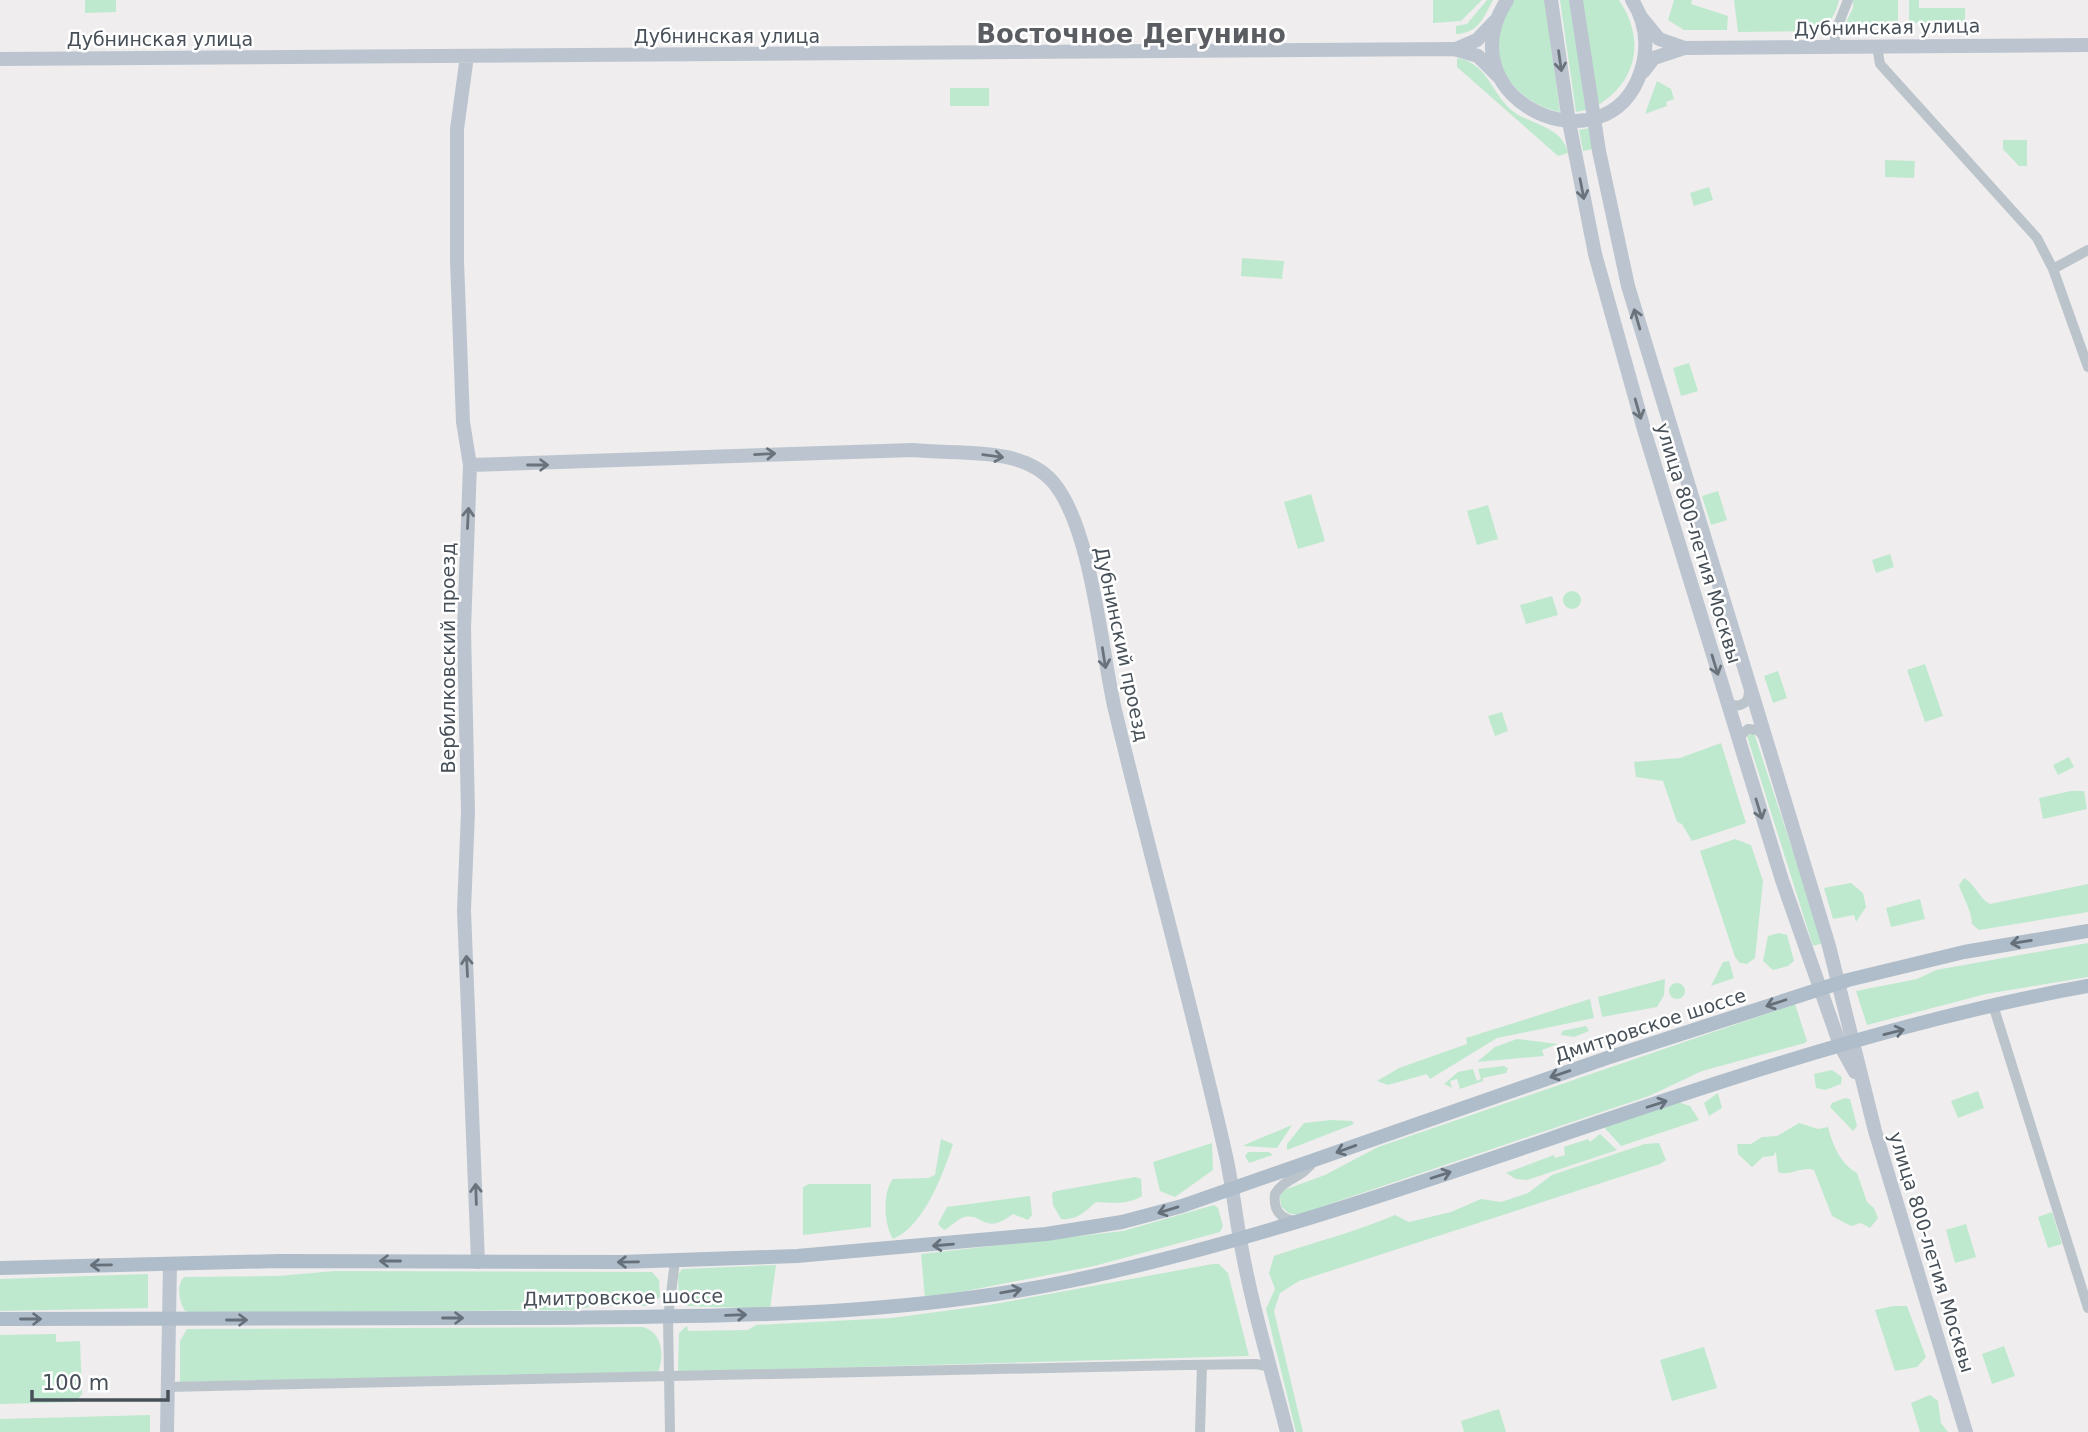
<svg xmlns="http://www.w3.org/2000/svg" width="2088" height="1432" font-family="'DejaVu Sans',sans-serif">
  <style>
    .green { fill: #bfe9cf }
    .lines { fill: none; stroke-linecap: round; stroke-linejoin: round }
    .street { stroke: #bcc4cb; stroke-width: 10 }
    .secondary { stroke: #bcc5cf; stroke-width: 14 }
    .primary { stroke: #afbcc9; stroke-width: 14 }
    .oneway { stroke: #6a737c }
    .oneway2 { stroke: #66707a }
    .labels { text-anchor: middle; stroke-width: 5; stroke-linejoin: round; paint-order: stroke }
    .street-label { font-size: 19px; fill: #475058; stroke: #fff }
    .district-label { font-size: 26px; font-weight: bold; fill: #5a5d61; stroke: #fff }
  </style>
  <rect width="100%" height="100%" fill="#efeded"/>
  <path class="green" d="M85 0H116V12L85 13Z
    M1433 0H1482L1461 21 1433 23Z
    M1487 0H1493C1483 18 1479 33 1456 34V26L1467 24Z
    M1514 0H1545L1560 112C1505 100 1480 48 1514 0Z
    M1560 0H1570L1586 110 1576 112Z
    M1581 0H1619C1645 38 1638 81 1598 105Z
    M1674 0H1692L1691 4 1728 16 1727 30H1684L1668 20Z
    M1734 0H1839C1836 13 1830 26 1817 31L1738 32Z
    M1853 0H1898V23L1845 24 1853 8Z
    M1909 0H1919V8H1965V22L1909 23Z
    M1457 58C1487 63 1490 90 1510 109 1528 125 1562 125 1568 153L1558 156 1457 67Z
    M1657 81 1671 89 1674 99 1666 102 1667 106 1645 114Z
    M950 88H989V106H950Z
    M1589 128 1594 149 1583 151 1579 130Z
    M2003 140H2027V166H2019L2003 149Z
    M1885 160 1915 161 1914 178 1885 177Z
    M1709 187 1713 200 1694 206 1690 193Z
    M1242 258 1284 261 1282 279 1241 276Z
    M1689 363 1698 391 1681 396 1673 368Z
    M1718 491 1727 520 1711 525 1702 496Z
    M1311 494 1325 541 1298 549 1284 502Z
    M1488 505 1498 539 1477 545 1467 511Z
    M1890 554 1894 567 1876 573 1872 560Z
    M1563 600a9 9 0 1 1 18 0a9 9 0 1 1-18 0Z
    M1552 596 1558 615 1526 624 1520 605Z
    M1925 664 1943 716 1925 722 1907 670Z
    M1778 671 1787 698 1773 703 1764 676Z
    M1502 712 1508 731 1495 736 1488 716Z
    M1754 733 1823 943 1813 946 1747 736Z
    M1721 743 1746 823 1692 841 1682 824 1677 822 1663 781 1636 777 1634 762 1680 758Z
    M2069 757 2074 767 2058 775 2053 765Z
    M2071 791H2084L2087 809 2043 819 2039 798Z
    M1735 839 1751 845 1763 881 1755 958 1747 964 1740 963 1735 957 1700 851Z
    M1964 878C1976 885 1978 897 1990 904L2088 884V912L1979 930 1972 924C1972 911 1963 898 1959 885Z
    M1851 883 1863 893 1866 907 1856 922 1854 915 1833 919 1824 888Z
    M1920 899 1925 919 1891 927 1886 908Z
    M1779 933 1787 935 1794 961 1788 966 1773 970 1763 961 1768 936Z
    M2088 943V977L1986 994 1867 1025 1856 991 1917 979 1936 970Z
    M1729 961 1734 978 1711 986 1723 962Z
    M1665 979 1664 995 1657 1007 1602 1017 1598 997Z
    M1669 991a8 8 0 1 1 16 0a8 8 0 1 1-16 0Z
    M1590 999 1594 1018 1497 1038 1430 1079 1427 1074 1388 1085 1377 1081 1399 1068 1467 1044 1466 1038Z
    M1795 1004 1807 1041 1805 1043 1702 1071 1649 1096 1297 1215 1288 1213 1281 1206 1280 1196 1284 1190 1325 1175 1378 1147Z
    M1586 1026 1589 1031 1574 1037 1561 1035 1562 1031Z
    M1517 1039 1558 1044 1542 1050 1544 1056 1477 1062 1495 1047Z
    M1504 1066 1508 1068 1506 1073 1483 1078V1081L1460 1089 1457 1079 1450 1081 1452 1088 1444 1084 1458 1072 1473 1069 1477 1081 1481 1079 1478 1069Z
    M1832 1070 1842 1077 1841 1084 1825 1090 1816 1088 1814 1074Z
    M1978 1091 1984 1108 1958 1118 1951 1101Z
    M1718 1093 1722 1108 1709 1116 1704 1103Z
    M1845 1098 1850 1099 1857 1126 1853 1131 1830 1107 1832 1103Z
    M1678 1102 1690 1106 1699 1120 1621 1146 1603 1126Z
    M1331 1120 1352 1121 1354 1124 1287 1150V1144L1304 1123Z
    M1799 1123 1818 1129 1828 1127C1833 1146 1840 1163 1857 1173L1867 1202 1874 1208 1878 1218 1870 1228 1861 1223 1851 1226 1832 1216 1814 1170C1801 1166 1790 1177 1778 1172L1776 1152 1773 1156 1763 1157 1752 1167 1738 1154 1737 1144H1751L1762 1137 1777 1136Z
    M1292 1125 1277 1148 1244 1146V1145Z
    M1600 1134 1617 1150 1527 1180 1516 1179 1506 1173 1554 1155 1555 1158 1565 1155 1564 1147 1588 1139 1590 1142Z
    M941 1139 953 1144C943 1174 924 1226 893 1239 884 1225 882 1192 893 1179L928 1178 935 1175Z
    M1212 1143 1213 1170 1175 1197 1160 1191 1153 1162Z
    M1659 1143 1666 1160 1660 1164 1299 1281 1280 1293 1274 1311 1303 1432H1296L1266 1309 1275 1289 1269 1273 1274 1256C1314 1242 1356 1232 1395 1215L1409 1222 1451 1212 1481 1199 1501 1202 1528 1193 1552 1175 1645 1144Z
    M1248 1152H1269L1273 1155 1249 1163 1245 1156Z
    M1136 1177 1141 1179 1142 1196C1127 1205 1113 1203 1096 1202 1086 1211 1076 1221 1061 1219L1053 1205 1052 1193 1056 1191Z
    M809 1184H871V1227L803 1235V1187Z
    M1030 1196 1032 1215 1028 1220 1013 1214C984 1236 984 1213 964 1217 957 1219 951 1227 944 1230L938 1224 947 1207Z
    M1214 1205 1218 1208 1223 1226 1220 1232 1094 1266 925 1299 921 1254 1123 1231Z
    M2052 1212 2062 1244 2048 1248 2038 1217Z
    M1966 1224 1976 1257 1955 1263 1946 1230Z
    M1213 1264H1219L1228 1273 1249 1356 678 1372 679 1333 687 1326 688 1331 748 1330 756 1325 892 1318 989 1305Z
    M776 1265 770 1309 687 1306 679 1298 678 1275 682 1269Z
    M335 1271 652 1272 659 1280 660 1297 650 1306H595L572 1310 192 1313 185 1311C179 1302 176 1285 184 1277L278 1276Z
    M148 1274V1308L0 1311V1279Z
    M1893 1306H1907L1926 1357 1917 1367 1895 1371 1875 1310Z
    M642 1327C662 1331 665 1355 658 1372L180 1382V1341L187 1329Z
    M56 1334V1342L80 1341 82 1394 76 1402 0 1404V1335Z
    M2004 1346 2015 1376 1992 1384 1982 1354Z
    M1704 1347 1717 1388 1672 1401 1660 1360Z
    M1930 1395 1938 1401 1941 1423 1948 1432H1920L1911 1403Z
    M1499 1409 1506 1432H1464L1461 1421Z
    M150 1415V1432H0V1419Z"/>
  <g class="lines">
    <path class="street" d="M1835 46V33L1848 0
      M1877 46 1880 64 2037 238 2053 269 2088 367
      M2053 269 2088 250
      M1726 700C1733 708 1742 707 1748 699L1749 691
      M1739 742 1742 734 1748 729 1758 730 1763 736
      M1993 1005 2088 1308
      M1296 1221C1280 1219 1273 1210 1275 1194 1284 1178 1304 1178 1314 1160
      M167 1387 1184 1365 1256 1364 1271 1367
      M670 1432 668 1318 675 1261
      M1200 1432 1202 1365"/>
    <path class="secondary" d="M1507 0C1442 102 1608 174 1641 71 1649 46 1646 22 1632 0
      M1551 0 1569 122 1595 254 1645 433 1782 880 1840 1045 1855 1072
      M1576 0 1599 151 1628 286 1829 946 1875 1131 1966 1432
      M1640 16 1659 39 1685 48 2088 45
      M1456 49 1477 40 1495 21
      M467 56 457 129V261L463 422 470 465 464 629 468 812 464 910 478 1262
      M0 59 1454 49 1478 56 1501 79
      M1643 72 1654 58 1684 48
      M470 465 913 450C957 455 1021 445 1053 482 1092 528 1101 650 1115 710 1151 859 1192 1006 1226 1156 1232 1183 1235 1211 1240 1239 1251 1304 1271 1368 1287 1432
      M167 1432 170 1264"/>
    <path class="primary" d="M0 1268 279 1261 621 1262 797 1256 1046 1234 1122 1222 1182 1206 1607 1058 1848 980 1964 952 2088 931
      M0 1319C182 1320 364 1319 547 1318 722 1316 897 1317 1070 1281 1416 1208 1739 1048 2088 986"/>
  </g>
  <defs><path id="oneway-shaft" d="M-6 0H5M1.5-3L5.5 0L1.5 3" fill="none" stroke-width="1.6" stroke-linecap="round" stroke-linejoin="round" transform="scale(1.75)"/></defs>
  <g class="oneway">
    <use href="#oneway-shaft" transform="translate(1560 61) rotate(82)"/>
    <use href="#oneway-shaft" transform="translate(1582 189) rotate(79)"/>
    <use href="#oneway-shaft" transform="translate(1637 319) rotate(-106)"/>
    <use href="#oneway-shaft" transform="translate(1638 409) rotate(74)"/>
    <use href="#oneway-shaft" transform="translate(765 454) rotate(-3)"/>
    <use href="#oneway-shaft" transform="translate(993 456) rotate(8)"/>
    <use href="#oneway-shaft" transform="translate(538 465)"/>
    <use href="#oneway-shaft" transform="translate(468 518) rotate(-87)"/>
    <use href="#oneway-shaft" transform="translate(1104 658) rotate(81)"/>
    <use href="#oneway-shaft" transform="translate(1715 665) rotate(73)"/>
    <use href="#oneway-shaft" transform="translate(1759 809) rotate(73)"/>
    <use href="#oneway-shaft" transform="translate(467 966) rotate(-93)"/>
    <use href="#oneway-shaft" transform="translate(476 1194) rotate(-92)"/>
  </g>
  <g class="oneway2">
    <use href="#oneway-shaft" transform="translate(2021 942) rotate(171)"/>
    <use href="#oneway-shaft" transform="translate(1776 1003) rotate(162)"/>
    <use href="#oneway-shaft" transform="translate(1894 1032) rotate(-14)"/>
    <use href="#oneway-shaft" transform="translate(1560 1074) rotate(161)"/>
    <use href="#oneway-shaft" transform="translate(1657 1104) rotate(-18)"/>
    <use href="#oneway-shaft" transform="translate(1346 1149) rotate(160)"/>
    <use href="#oneway-shaft" transform="translate(1441 1175) rotate(-18)"/>
    <use href="#oneway-shaft" transform="translate(1168 1210) rotate(163)"/>
    <use href="#oneway-shaft" transform="translate(943 1245) rotate(175)"/>
    <use href="#oneway-shaft" transform="translate(390 1261) rotate(-180)"/>
    <use href="#oneway-shaft" transform="translate(628 1262) rotate(179)"/>
    <use href="#oneway-shaft" transform="translate(101 1265) rotate(179)"/>
    <use href="#oneway-shaft" transform="translate(1011 1291) rotate(-10)"/>
    <use href="#oneway-shaft" transform="translate(736 1315) rotate(-2)"/>
    <use href="#oneway-shaft" transform="translate(453 1318)"/>
    <use href="#oneway-shaft" transform="translate(31 1319)"/>
    <use href="#oneway-shaft" transform="translate(237 1320)"/>
  </g>
  <g class="labels">
    <g class="street-label">
      <text transform="translate(1887 27) rotate(-1)" y="7">Дубнинская улица</text>
      <text x="727" y="43">Дубнинская улица</text>
      <text x="160" y="46">Дубнинская улица</text>
      <text transform="translate(1699 543) rotate(73)" y="7">улица 800-летия Москвы</text>
      <text transform="translate(1122 644) rotate(78)" y="7">Дубнинский проезд</text>
      <text transform="translate(448 658) rotate(-90)" y="7">Вербилковский проезд</text>
      <text transform="translate(1650 1025) rotate(-18)" y="7">Дмитровское шоссе</text>
      <text transform="translate(1932 1252) rotate(73)" y="7">улица 800-летия Москвы</text>
      <text transform="translate(623 1297) rotate(-1)" y="7">Дмитровское шоссе</text>
    </g>
    <g class="district-label">
      <text x="1131" y="43">Восточное Дегунино</text>
    </g>
  </g>
  <path d="M32 1390v10h136v-10" fill="none" stroke="#475058" stroke-width="3.5"/>
  <text x="42" y="1390" font-size="21" fill="#475058" stroke="#ffffff" stroke-width="5" paint-order="stroke">100 m</text>
</svg>
